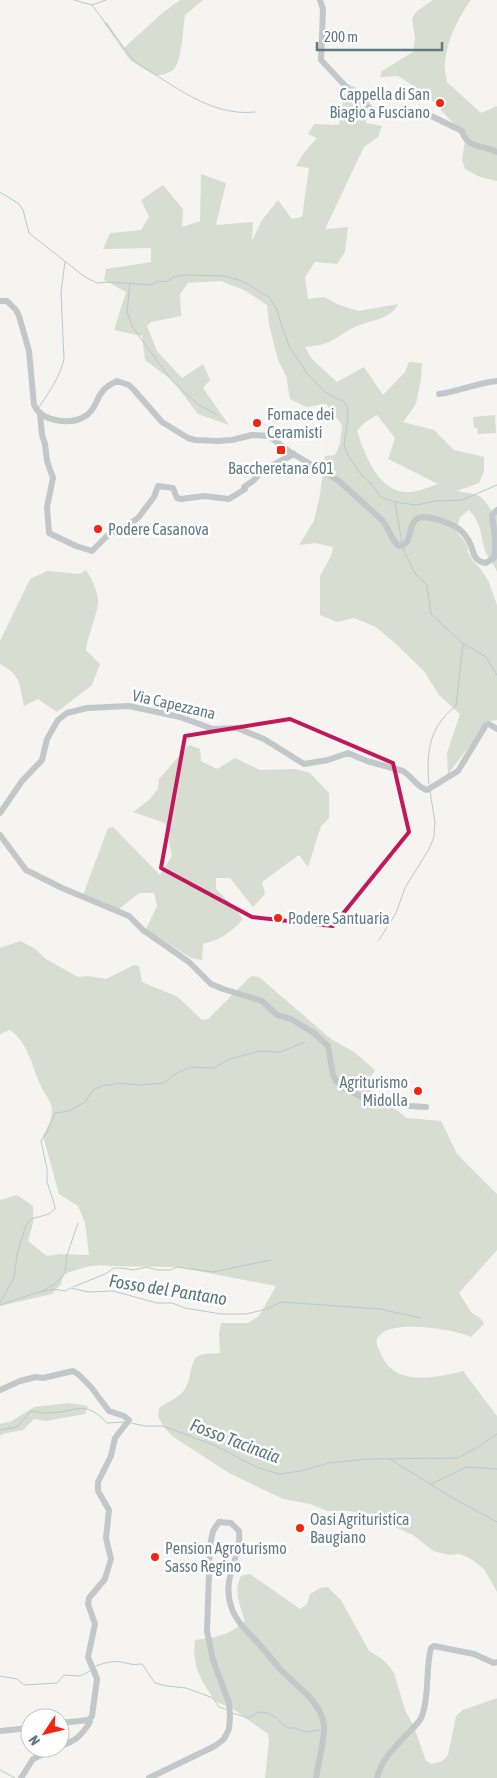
<svg xmlns="http://www.w3.org/2000/svg" width="497" height="1778" font-family="'Asap Condensed',sans-serif">
  <style>
    .green { fill: #d7ddd1; fill-rule: evenodd }
    .lines { fill: none; stroke-linecap: round; stroke-linejoin: round }
    .stream { stroke: #b9c9cb; stroke-width: 1 }
    .minor { stroke: #c2c7c9; stroke-width: 6 }
    .marked { fill: none; stroke: #c2185b; stroke-width: 4; stroke-linejoin: round }
    .poi-dot { fill: #f32512; stroke: #fff; stroke-width: 2 }
    .labels { text-anchor: middle; stroke-width: 5; stroke-linejoin: round; paint-order: stroke }
    .poi-label { font-size: 16px; fill: #617a84; stroke: #fff; text-anchor: start }
    .street-label { font-size: 16px; fill: #617a84; stroke: #fff }
    .water-label { font-size: 18px; font-style: italic; fill: #58767b; stroke: #fff }
  </style>
  <rect width="100%" height="100%" fill="#f5f4f0"/>
  <path class="green" d="M180 0H203L185 15C183 27 182 60 174 69 170 73 162 75 156 76L130 60 104 23 107 22 124 48 161 14Z
    M433 0H471C458 17 447 41 445 62 444 69 446 76 447 82L481 113 497 106V181L480 177 465 169 462 159 465 141 453 123 427 95 398 76 380 77 382 71 413 52 415 38 412 18 417 11Z
    M348 84 370 94C371 104 366 112 366 123L382 126 378 137 364 147 325 229 348 227 345 252 337 264 315 262 305 277 308 299 324 297 337 304 358 311 398 304C391 320 369 320 355 327 343 332 334 342 320 345 316 346 310 346 305 347L311 358 337 382 364 367 383 395 405 372 409 362 422 363 421 379 416 404 403 422 434 430 454 450 484 457V471L479 483 457 491C481 495 480 493 494 514L497 513V572C494 564 486 556 484 547 480 531 481 523 469 510L460 517 456 531 467 544 468 552 473 561 479 567 488 580 497 605V720L489 721 448 774 447 753 460 714 439 695 424 671 397 645 376 627 354 618 337 622 320 615V576L331 556 333 547 315 543 299 545 314 521 320 494 325 456 335 455 340 444 342 425 326 404 306 407 290 399 286 376 278 360 269 325 267 305 244 290 221 281 188 283 180 294 181 316 151 322 147 326 157 351 182 378 203 364 210 380 203 388 229 425 198 414 173 381 145 360 142 336 114 330 126 292 104 280 106 269 151 262V248L103 249 110 233 141 230 149 217 141 200 163 185 183 209 182 227 200 221 201 174 226 183 216 225 253 222 252 241 262 220 278 200 292 219 302 217 309 168 296 166 303 154 317 138 308 134 314 124 339 125 344 96ZM377 415 395 438 388 459 438 484C426 488 412 495 399 491 376 485 364 452 357 431L364 423Z
    M495 415 496 433 478 434 477 428H474L473 417Z
    M86 570C91 577 97 590 98 599 99 611 88 635 86 650L100 664 92 685 57 712 38 699 24 706C19 684 22 676 0 664V641L30 579 47 571 80 574Z
    M189 745 200 749 201 761 217 769 235 758 260 770 295 769 310 773 329 793V818L321 826 308 867 299 855 262 882 265 894 253 907 230 878H216V889L234 907 243 919C232 932 220 940 203 944L202 960 191 958 146 929 157 906 154 893H139L119 909 83 895 108 828 113 827 160 875 172 856 165 823 133 812 149 800 158 789 159 779Z
    M20 941 34 948 46 959 78 977 88 976 106 979 134 965 139 966 142 982 178 997 202 1020 208 1019 251 976 259 977 331 1039 354 1052 375 1070 365 1086 407 1118 441 1121 457 1154 497 1194V1250L459 1293 471 1312 482 1320 484 1324 471 1337C455 1329 390 1319 379 1336 374 1342 378 1347 381 1354 394 1387 436 1378 463 1371L497 1416V1592L484 1569 471 1559 460 1554 449 1555 433 1551 413 1535 366 1514 348 1511H327L310 1504 283 1499 229 1473 172 1436 163 1426 158 1416 159 1408C167 1402 179 1398 185 1389 192 1379 189 1359 200 1355 206 1353 214 1354 220 1353L219 1335 221 1323H248L259 1316 276 1286 177 1267 110 1266C94 1263 79 1269 64 1274L61 1284 52 1294 0 1306V1200L17 1195 33 1206V1223L28 1241 47 1256 59 1254 89 1255 85 1223 78 1206 59 1194 43 1136C47 1127 52 1121 52 1111 52 1102 47 1098 43 1090 32 1070 30 1044 10 1030L2 1033 0 1035V948Z
    M69 1403 88 1406 85 1414 46 1421 34 1419 23 1430 2 1434 0 1436V1424L12 1421 34 1407Z
    M250 1574 300 1609 307 1604 310 1594 320 1588 328 1587 341 1600 369 1651C379 1656 388 1663 394 1673L405 1710 414 1727 426 1761 432 1764 442 1761 448 1755 456 1716 463 1710 497 1698V1778H265L269 1741 268 1734 233 1709 215 1701 202 1681 196 1666 194 1653 195 1640C216 1637 229 1636 245 1621 240 1606 233 1590 241 1576Z"/>
  <g class="lines">
    <path class="stream" d="M74 0 92 5 106 0
      M92 5 133 60 138 64C174 85 211 117 255 112
      M0 192 19 204 23 210 29 233 85 277 97 283 110 282 151 285 158 281 166 282 174 277 183 275 224 276 242 281 269 297 277 310 282 327 290 348 307 373 325 392 344 402 347 407 348 418 344 445 348 455 360 473 373 486 380 497 395 502 416 505 436 501 462 500 497 485
      M130 283 127 312 133 328 173 382 199 405 217 415
      M39 407C49 392 60 377 64 359L61 292 65 262
      M395 503 402 543
      M402 547 416 575 427 585 431 614 461 642 486 657 497 675
      M429 784C426 753 429 726 456 706L463 644
      M379 940 396 913 405 888 429 849 434 837 435 822 430 791
      M73 1287 105 1274 114 1268H121L134 1270 146 1267 158 1270H170L177 1267 213 1272 271 1260
      M42 1291 55 1284 65 1273 67 1255 78 1223
      M0 1303 14 1278 17 1254 26 1225 31 1219 49 1214 55 1209 54 1203 47 1182V1169L41 1141 47 1132 55 1113 69 1111 85 1102 93 1090 104 1085H110L118 1083 139 1085 164 1083 175 1074 191 1067 213 1068 230 1059 260 1051 280 1052 305 1042
      M0 1305 35 1293 53 1289 65 1291 71 1288 88 1292 113 1291 157 1303H172L185 1308 221 1314H246L267 1309 281 1302 380 1309 421 1318
      M131 1423 145 1426H163L214 1445 256 1467 279 1474 301 1471 329 1463 368 1459 458 1458 478 1447 497 1434
      M0 1430 17 1427 31 1411C36 1412 42 1413 47 1413 76 1413 84 1398 107 1423L125 1422
      M390 1459 451 1497 497 1522
      M431 1484 467 1467 497 1469
      M96 1666C110 1661 115 1660 130 1664 134 1665 138 1664 142 1664L155 1683 167 1686 186 1688 213 1698 219 1707 225 1709
      M0 1676 17 1679 24 1685 57 1683 64 1675 80 1676 90 1671
      M232 1713 249 1718 259 1712C277 1713 277 1722 289 1728H295L305 1732 320 1730
      M0 1770 15 1778"/>
    <path class="minor" d="M320 0 323 9 321 60 352 93 371 109 385 115 421 111 462 131C467 149 484 145 497 152
      M0 301H7L16 310 19 316 29 351 34 405C42 422 72 426 87 415 101 404 93 392 117 381L129 385 134 390 162 422 188 438 195 440 217 441 232 440 252 435 269 436 290 452 339 481 383 521C389 529 391 540 399 546 416 544 404 519 423 517 430 517 436 519 442 521 453 525 461 528 467 538 475 548 470 561 486 563L494 558C497 543 494 530 492 515L497 510
      M439 394C459 391 477 383 497 381
      M40 413 42 435 45 444 47 461 53 478 47 507 49 533 76 546 92 551 109 534 122 529 138 518 154 497 158 486 173 488 177 498 181 499 204 496 229 499 245 489 244 487 253 481 263 470 294 454
      M0 813 22 781 42 760 47 739 58 720 67 713 87 708 129 706 180 717 213 729 237 728 264 739 304 764 328 760 348 753 367 761 403 771C412 776 417 788 427 790L458 771 486 725 489 724 497 729
      M0 835 26 870 62 888 129 916 143 930 189 962 211 984 223 989 262 1001 277 1015 291 1019 314 1033 328 1046 333 1075 336 1081 344 1088 370 1101 394 1097 409 1106 426 1107
      M0 1390 20 1381 36 1377 43 1378 73 1371 78 1374 91 1387 109 1411 124 1416 129 1420 115 1438 111 1456 98 1482V1491L109 1510 106 1538 111 1559 105 1579 89 1598 88 1604 95 1624 88 1657 97 1679 92 1716 89 1720 90 1722C81 1736 76 1741 60 1746
      M60 1723 89 1720
      M0 1731 30 1728
      M21 1778 33 1759 54 1748
      M149 1778 215 1746 224 1739 229 1729 230 1716 229 1703 213 1660 207 1631 210 1545 213 1531 219 1522 231 1523 239 1531C242 1558 220 1578 232 1609 237 1623 250 1634 260 1645 267 1653 273 1661 280 1669 295 1685 321 1701 324 1725 325 1737 318 1765 316 1778
      M377 1778C382 1758 396 1746 410 1731 414 1727 420 1722 422 1716 430 1695 425 1670 431 1648L434 1646 474 1654 494 1663 497 1662"/>
  </g>
  <path class="marked" d="M290 719 393 763 409 832 333 926 252 917 161 868 185 736Z"/>
  <g class="poi-dot">
    <circle cx="440" cy="103" r="5"/>
    <circle cx="257" cy="423" r="5"/>
    <rect x="276" y="445" width="10" height="10" rx="2.5"/>
    <circle cx="98" cy="529" r="5"/>
    <circle cx="278" cy="918" r="5"/>
    <circle cx="418" cy="1091" r="5"/>
    <circle cx="300" cy="1528" r="5"/>
    <circle cx="155" cy="1557" r="5"/>
  </g>
  <g class="labels">
    <g class="poi-label">
      <text x="430" y="100" text-anchor="end">Cappella di San<tspan x="430" dy="18">Biagio a Fusciano</tspan></text>
      <text x="267" y="420">Fornace dei<tspan x="267" dy="18">Ceramisti</tspan></text>
      <text x="281" y="474" text-anchor="middle">Baccheretana 601</text>
      <text x="108" y="535">Podere Casanova</text>
      <text x="288" y="924">Podere Santuaria</text>
      <text x="408" y="1088" text-anchor="end">Agriturismo<tspan x="408" dy="18">Midolla</tspan></text>
      <text x="310" y="1525">Oasi Agrituristica<tspan x="310" dy="18">Baugiano</tspan></text>
      <text x="165" y="1554">Pension Agroturismo<tspan x="165" dy="18">Sasso Regino</tspan></text>
    </g>
    <g class="street-label">
      <text transform="translate(174 704) rotate(13)" y="6">Via Capezzana</text>
    </g>
    <g class="water-label">
      <text transform="translate(168 1290) rotate(9)" y="6">Fosso del Pantano</text>
      <text transform="translate(235 1441) rotate(21)" y="6">Fosso Tacinaia</text>
    </g>
  </g>
  <g transform="translate(45 1733) rotate(235)"><circle r="24" fill="#ffffff" stroke="#c0cace"/>
  <path d="M0-4L9 19L0 12L-9 19Z" fill="#f32512"/>
  <text y="-8" font-size="14" font-weight="bold" text-anchor="middle" fill="#617a84">N</text>
  </g>
  <path d="M317 42v8h125v-8" fill="none" stroke="#617a84" stroke-width="2.5"/>
  <text x="324" y="42" font-size="15" fill="#617a84" stroke="#ffffff" stroke-width="4" paint-order="stroke">200 m</text>
</svg>
